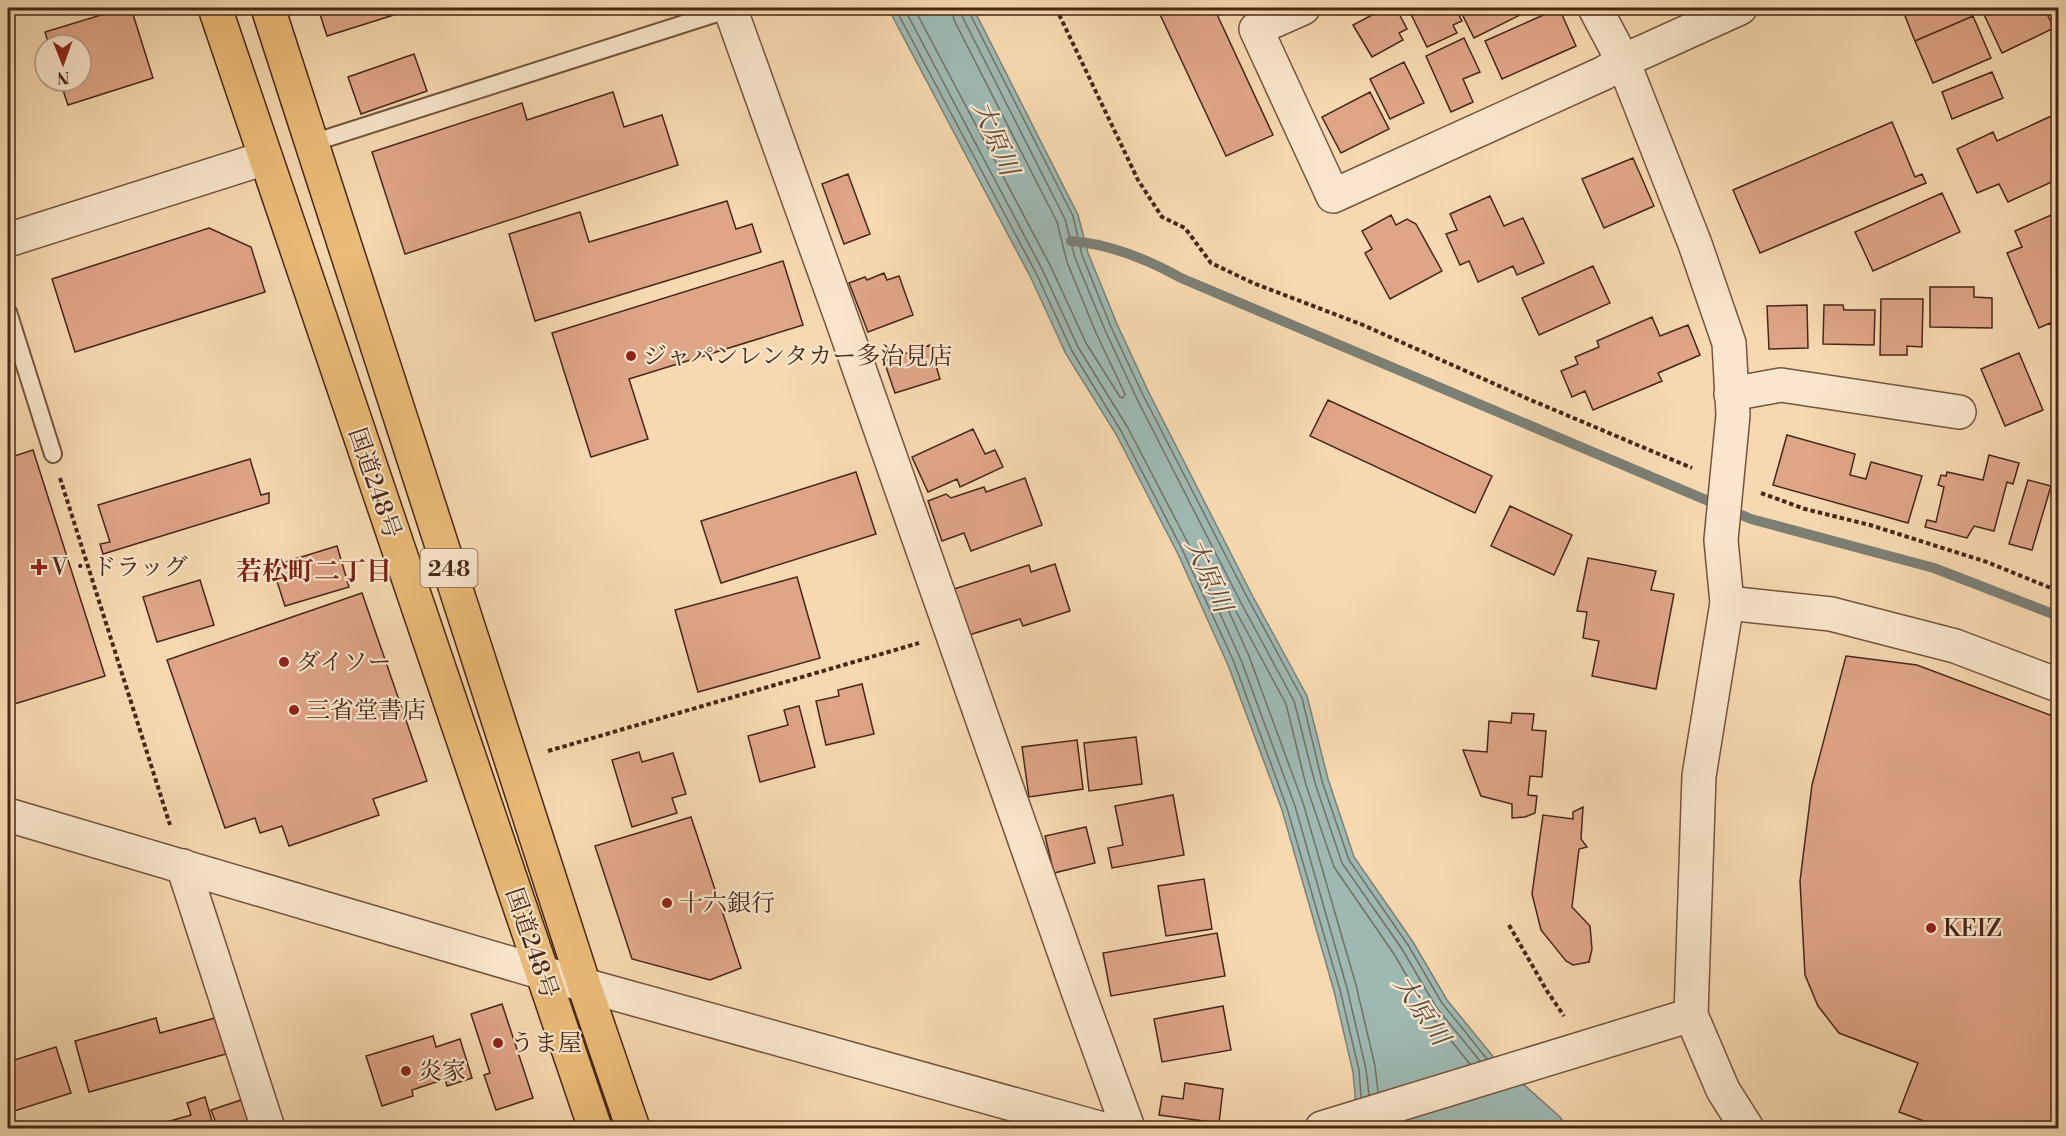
<svg xmlns="http://www.w3.org/2000/svg" width="2066" height="1136" font-family="'Libre Bodoni','Noto Serif JP',serif">
  <style>
    .water { fill: #9eb9b2; stroke: #7c7f74; stroke-width: 1.5 }
    .lines { fill: none; stroke-linecap: round; stroke-linejoin: round }
    .shore { stroke: #737064; stroke-width: 1.5 }
    .stream { stroke: #7c7f74; stroke-width: 10 }
    .building { fill: #dfa587; stroke: #482717; stroke-width: 1.5 }
    .service-casing { stroke: #74543d; stroke-width: 20 }
    .minor-casing { stroke: #74543d; stroke-width: 36 }
    .tertiary-casing { stroke: #74543d; stroke-width: 36 }
    .trunk-casing { stroke: #482717; stroke-width: 36 }
    .path { stroke: #482717; stroke-width: 4; stroke-dasharray: 4.5 3; stroke-linecap: butt }
    .service { stroke: #f9e6cc; stroke-width: 16 }
    .minor { stroke: #f9e6cc; stroke-width: 33 }
    .tertiary { stroke: #f9e6cc; stroke-width: 33 }
    .trunk { stroke: #ebbc78; stroke-width: 33 }
    .poi-dot { fill: #8f2418; stroke: #f9e6cc; stroke-width: 2 }
    .labels { text-anchor: middle; stroke-width: 4.5; stroke-linejoin: round; paint-order: stroke }
    .shield { fill: #f9e6cc; stroke: #7d604d; stroke-width: 1.5 }
    .shield-label { font-size: 22px; font-weight: bold; fill: #482717 }
    .poi-label { font-size: 24px; fill: #482717; stroke: #f9e6cc; text-anchor: start }
    .street-label { font-size: 24px; fill: #482717; stroke: #f9e6cc }
    .water-label { font-size: 26px; font-style: italic; fill: #5e4c3e; stroke: #f9e6cc }
    .neighbourhood-label { font-size: 26px; font-weight: bold; fill: #7a1f14; stroke: #f9e6cc }
  </style>
  <rect width="100%" height="100%" fill="#f6d9b0"/>
  <filter id="stains"><feTurbulence type="fractalNoise" baseFrequency=".00333" numOctaves="4"/><feColorMatrix values="0 0 0 0 .2 0 0 0 0 .09 0 0 0 0 .02 0 0 0 .5 -.17"/></filter>
  <radialGradient id="worn" r=".72"><stop offset=".6" stop-color="#630" stop-opacity="0"/><stop offset="1" stop-color="#630" stop-opacity=".3"/></radialGradient>
  <path class="water" d="M888 8H973L1078 215 1088 253 1117 324 1149 393 1252 595 1307 696 1328 779 1354 857 1413 942 1447 1000 1495 1059 1560 1117 1567 1128H1358L1353 1072 1334 991 1282 810 1228 665 1178 554 1116 434 1066 354 1031 278Z"/>
  <g class="lines">
    <path class="shore" d="M895 8 1037 275 1072 351 1121 431 1183 551 1234 662 1287 808 1340 990 1359 1070 1361 1097
      M904 8 1043 271 1078 347 1128 428 1190 547 1241 660 1295 806 1347 988 1366 1069 1369 1095
      M914 8 1051 267 1086 343 1120 397 1123 398 1125 394 1096 333 1067 262 1057 222 954 20 952 8
      M961 8 962 16 1065 219 1075 258 1105 330 1137 399 1240 601 1294 701 1315 783 1342 863 1402 949 1436 1007 1480 1061
      M968 8 969 12 1073 216 1082 255 1111 327 1143 395 1247 597 1302 698 1322 781 1349 860 1408 945 1442 1003 1487 1059
      M1378 1092 1375 1066 1356 985 1303 803 1249 656 1226 605 1228 601 1231 602 1286 704 1306 785 1334 867 1394 954 1428 1012 1470 1064"/>
    <path class="stream" d="M1071 241C1110 244 1147 259 1181 278L1751 519 1934 568 2058 616"/>
  </g>
  <path class="building" d="M124 8H131L153 78 68 105 60 81H81V45H49L45 32Z
    M318 8H416L327 36Z
    M1157 8H1214L1273 135 1226 156Z
    M1385 8H1396L1407 29 1399 33 1403 40 1372 57 1353 25Z
    M1408 8H1455L1462 21 1453 25 1457 33 1427 47Z
    M1459 8H1531L1532 9 1474 38Z
    M1559 8 1576 46 1502 79 1485 41Z
    M1910 8H1969L1973 16 1915 41 1903 11Z
    M1981 8H2044L2054 28 2002 53Z
    M1973 16 1991 58 1933 83 1915 41Z
    M1464 38 1480 72 1463 79 1473 102 1451 112 1426 56Z
    M414 54 427 91 361 114 348 77Z
    M1404 62 1424 103 1390 119 1370 79Z
    M1992 72 2003 98 1952 119 1942 92Z
    M613 92 624 127 662 115 678 165 405 254 372 152 522 103 527 120Z
    M1370 92 1389 129 1341 153 1322 117Z
    M2058 113V179L2008 202 1999 184 1977 193 1957 149 1993 132 1997 141Z
    M1892 122 1915 177 1922 174 1926 183 1760 253 1733 190Z
    M1633 158 1654 206 1604 228 1582 179Z
    M848 174 870 234 844 244 822 184Z
    M1942 193 1960 232 1873 271 1855 232Z
    M1490 196 1504 226 1523 218 1544 263 1517 275 1513 266 1478 282 1469 261 1460 265 1446 234 1457 230 1450 214Z
    M727 201 736 229 752 224 761 252 535 321 509 234 580 212 589 242Z
    M2058 212V342L2050 323 2039 328 2007 253 2022 247 2015 231Z
    M1391 215 1396 225 1407 219 1416 224 1442 271 1390 299 1365 253 1372 249 1362 231Z
    M209 228 251 247 265 292 75 352 52 279Z
    M783 261 803 325 629 379 648 439 591 457 552 333Z
    M1593 266 1610 303 1539 335 1522 298Z
    M884 273 887 280 899 276 913 315 868 332 849 283 865 277 867 280Z
    M1930 287H1974V297L1992 298V328L1930 327Z
    M1881 299H1923L1922 347 1907 346V355H1880Z
    M1807 305 1808 348 1769 349 1767 306Z
    M1824 305H1843L1844 310H1875L1874 345 1823 344Z
    M1652 317 1660 336 1688 325 1700 355 1658 373 1662 381 1593 410 1585 391 1572 397 1561 371 1578 364 1575 357 1599 347 1597 341Z
    M930 345 940 379 895 393 884 361Z
    M2019 353 2043 410 2005 426 1981 369Z
    M1328 400 1492 476 1475 513 1310 436Z
    M973 429 985 454 995 450 1003 467 960 487 957 479 928 492 912 457Z
    M1787 435 1855 454 1850 475 1866 479 1871 462 1922 476 1908 523 1773 485Z
    M33 450 105 676 8 706V458Z
    M1989 455 2019 463 2013 484 2007 482 1994 531 1974 526 1967 538 1925 527 1927 520 1936 522 1944 487 1938 485 1941 475 1946 476 1947 472 1983 480Z
    M250 459 261 495 269 493V503L103 554 100 544 110 542 98 505Z
    M856 472 876 534 721 583 701 521Z
    M1025 478 1042 525 971 551 964 533 942 541 928 501 946 494 951 498 984 487 986 492Z
    M2028 480 2051 486 2032 550 2009 544Z
    M1510 506 1572 535 1554 575 1491 546Z
    M337 546 349 587 285 606 272 566Z
    M1588 558 1656 571 1651 590 1674 594 1656 689 1592 676 1599 641 1583 638 1587 612 1577 611Z
    M1055 564 1070 611 1023 626 1020 619 969 635 954 589 1029 565 1031 572Z
    M797 577 820 658 698 692 675 610Z
    M200 580 214 625 157 642 143 597Z
    M362 593 427 781 373 799 379 815 289 846 282 826 260 833 255 818 225 828 167 660Z
    M1846 656 1917 665 2058 718V1128H1943L1899 1112 1918 1063 1839 1033 1818 1006 1805 975 1800 881 1812 785Z
    M862 684 874 734 826 745 816 701 839 696 838 690Z
    M799 706 815 767 760 782 748 736 788 725 784 710Z
    M1512 713 1534 714 1532 730 1546 731 1542 777 1530 776 1528 795 1537 796 1535 813 1525 817 1512 818V804L1481 796 1463 750 1487 752 1489 721 1511 723Z
    M1136 737 1142 784 1089 791 1084 743Z
    M1077 740 1083 789 1029 797 1022 747Z
    M639 752 642 762 673 753 686 794 672 798 677 813 632 827 612 760Z
    M1173 795 1184 855 1112 868 1108 848 1123 845 1115 806Z
    M1583 807 1581 839 1587 847 1579 849 1572 907 1590 926 1592 949 1589 962 1573 965 1566 961 1541 930 1532 894 1543 815 1573 819V812Z
    M691 817 741 968 710 980 632 959 595 846Z
    M1086 827 1095 863 1054 873 1045 836Z
    M1204 879 1212 929 1166 936 1158 886Z
    M1217 933 1225 976 1111 996 1103 953Z
    M502 1004 533 1098 496 1110 484 1075 490 1073 471 1014Z
    M1223 1006 1231 1050 1162 1062 1154 1019Z
    M156 1018 160 1033 215 1018 226 1054 89 1092 75 1041Z
    M433 1036 436 1047 460 1039 472 1078 447 1086 445 1079 412 1090 413 1096 382 1106 366 1056Z
    M56 1047 71 1093 8 1113V1062Z
    M1185 1083 1223 1089 1219 1123 1159 1115 1162 1096 1183 1099Z
    M205 1097 214 1128H146L191 1115 187 1103Z
    M244 1099 255 1128H218L211 1110Z"/>
  <g class="lines">
    <defs>
      <path id="service" d="M312 143 730 9
        M8 312 53 454"/>
      <path id="minor" d="M730 8 841 317 1078 991 1128 1128
        M1303 8 1256 29 1333 196 1604 73 1623 61 1740 8
        M8 240 265 158
        M1731 394 1781 385 1959 412
        M1727 603 1831 614 1955 646 2058 685
        M183 866 268 1128"/>
      <path id="tertiary" d="M1595 8 1623 61 1695 244 1729 343 1733 415 1721 540 1727 603 1699 776 1691 1015 1723 1090 1747 1128
        M8 815 584 985 1099 1128
        M1322 1128 1691 1015"/>
      <path id="trunk" d="M215 8 595 1128
        M268 8 584 985 633 1128"/>
    </defs>
    <use href="#service" class="service-casing"/>
    <use href="#minor" class="minor-casing"/>
    <use href="#tertiary" class="tertiary-casing"/>
    <use href="#trunk" class="trunk-casing"/>
    <path class="path" d="M1056 8 1138 180 1162 217 1185 228 1211 263 1253 283 1363 325 1526 398 1692 468
      M60 478 170 825
      M1761 493 1805 509 1870 525 1987 562 2058 591
      M548 751 919 643
      M1509 925 1547 991 1564 1016"/>
    <use href="#service" class="service"/>
    <use href="#minor" class="minor"/>
    <use href="#tertiary" class="tertiary"/>
    <use href="#trunk" class="trunk"/>
  </g>
  <g class="poi-dot">
    <circle cx="631" cy="356" r="6"/>
    <path d="M36 558h6v6h6v6h-6v6h-6v-6h-6v-6h6z"/>
    <circle cx="284" cy="662" r="6"/>
    <circle cx="294" cy="710" r="6"/>
    <circle cx="667" cy="903" r="6"/>
    <circle cx="1931" cy="928" r="6"/>
    <circle cx="498" cy="1043" r="6"/>
    <circle cx="406" cy="1071" r="6"/>
  </g>
  <g class="labels">
    <rect class="shield" x="420.5" y="549" width="57" height="38" rx="4.5"/>
    <g class="shield-label">
      <text x="449" y="576">248</text>
    </g>
    <g class="poi-label">
      <text x="643" y="364">ジャパンレンタカー多治見店</text>
      <text x="51" y="575">V・ドラッグ</text>
      <text x="296" y="670">ダイソー</text>
      <text x="306" y="718">三省堂書店</text>
      <text x="679" y="911">十六銀行</text>
      <text x="1943" y="936">KEIZ</text>
      <text x="510" y="1051">うま屋</text>
      <text x="418" y="1079">炎家</text>
    </g>
    <g class="street-label">
      <text transform="translate(375 483) rotate(71)" y="8">国道248号</text>
      <text transform="translate(532 943) rotate(71)" y="8">国道248号</text>
    </g>
    <g class="water-label">
      <text transform="translate(996 138) rotate(67)" y="9">大原川</text>
      <text transform="translate(1209 575) rotate(66)" y="9">大原川</text>
      <text transform="translate(1422 1010) rotate(56)" y="9">大原川</text>
    </g>
    <g class="neighbourhood-label">
      <text x="314" y="580">若松町二丁目</text>
    </g>
  </g>
  <rect width="2066" height="1136" fill="none" stroke="#f6d9b0" stroke-width="30"/>
  <rect x="9" y="9" width="2048" height="1118" fill="none" stroke="#482717" stroke-width="3"/>
  <rect x="15" y="15" width="2036" height="1106" fill="none" stroke="#482717" stroke-width="1.5"/>
  <g transform="translate(63 63) rotate(179)"><circle r="28" fill="#f9e6cc" stroke="#b29a84" stroke-width="1.5"/>
  <path d="M0-4.5L10 22L0 15L-10 22Z" fill="#8f2418"/>
  <text y="-9" font-size="16" font-weight="bold" text-anchor="middle" fill="#482717">N</text>
  </g>
  <rect width="100%" height="100%" filter="url(#stains)"/>
  <rect width="100%" height="100%" fill="url(#worn)"/>
</svg>
